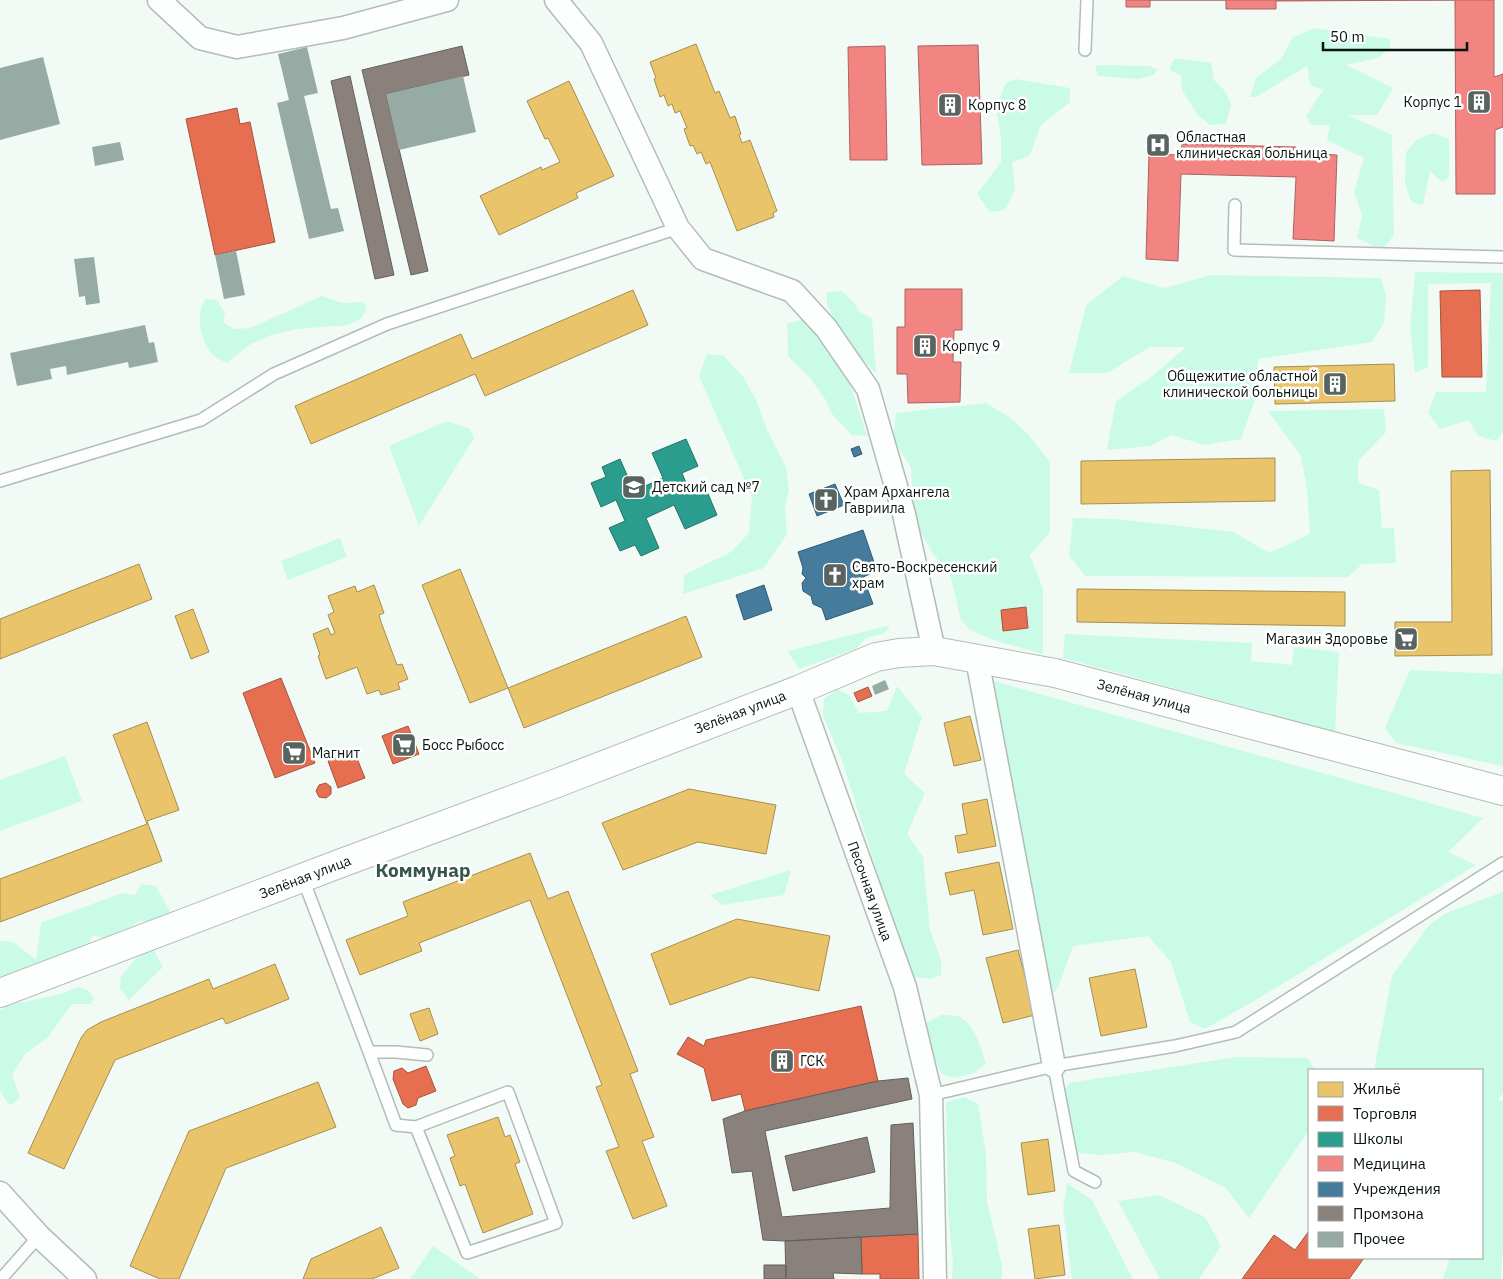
<svg xmlns="http://www.w3.org/2000/svg" width="1503" height="1279" font-family="'IBM Plex Sans',sans-serif">
  <style>
    .green { fill: #cafbe6; fill-rule: evenodd }
    .homes { fill: #e9c46a; stroke: #a58f4f }
    .shops { fill: #e76f51; stroke: #a4543d }
    .schools { fill: #2a9d8f; stroke: #207469 }
    .health { fill: #f28482; stroke: #ac6260 }
    .public { fill: #457b9d; stroke: #325c72 }
    .industry { fill: #8a817c; stroke: #63605b }
    .building { fill: #96aba4 }
    .lines { fill: none; stroke-linecap: round; stroke-linejoin: round }
    .lane-casing { stroke: #b2bcb8; stroke-width: 14 }
    .street-casing { stroke: #b2bcb8; stroke-width: 25 }
    .secondary-casing { stroke: #b2bcb8; stroke-width: 30 }
    .lane { stroke: #fdfefe; stroke-width: 11 }
    .street { stroke: #fdfefe; stroke-width: 22 }
    .secondary { stroke: #fdfefe; stroke-width: 28 }
    .labels { text-anchor: middle; stroke-width: 5; stroke-linejoin: round; paint-order: stroke }
    .poi-label { font-size: 14px; fill: #07140f; stroke: #fff; text-anchor: start }
    .street-label { font-size: 14px; fill: #07140f; stroke: #fff }
    .district-label { font-size: 19px; font-weight: bold; fill: #355749; stroke: #fff }
  </style>
  <rect width="100%" height="100%" fill="#f2faf6"/>
  <path class="green" d="M1314 28 1390 39V48L1378 58 1346 65 1393 88 1377 115H1348L1392 135 1394 235 1382 250 1357 238 1362 215 1354 192 1364 158 1327 140 1330 125H1311L1306 116 1323 90 1310 85 1307 66 1256 97H1250L1256 78 1281 59 1293 37Z
    M1175 58 1211 63 1214 80 1226 92 1231 105 1226 124 1210 125 1197 114 1182 90 1181 75 1169 70Z
    M1098 65 1149 66 1158 70 1152 76 1137 79 1098 76 1095 67Z
    M1016 79 1070 88V102L1041 125 1030 155 1012 163 1015 189 1005 210 990 212 977 194 1001 162V139L996 107 1006 83Z
    M1433 133 1449 139V177L1442 182 1430 171 1423 205 1411 202 1405 183 1406 152 1416 140Z
    M1415 272 1503 273V433L1496 441 1478 436 1469 420 1440 429 1428 413 1436 392H1486L1491 283 1428 284V367L1415 373 1410 328Z
    M1212 275 1381 278 1386 296 1384 323 1372 342 1258 359 1257 394 1241 439 1205 445 1171 435 1151 446 1107 450 1116 401 1150 378 1186 347H1150L1107 373H1069L1086 305 1123 276 1164 288Z
    M842 291 856 305 857 310 872 319 876 373 844 341 827 304V292Z
    M322 296 342 303 362 302 367 306 362 318 349 325 298 329 271 335 249 345 227 363C223 361 216 358 213 355 200 342 195 314 205 299L217 300 225 313 223 322 234 329 250 328Z
    M809 318 846 371 867 436 852 435 832 414 825 399 810 378 788 356 787 324Z
    M707 354 724 356 744 378 756 400 767 430 786 467 789 490 785 508 787 534 764 568 683 594 684 575 731 552 749 533 752 497 699 376Z
    M986 403 1012 419 1028 434 1050 462V532L1030 555 1043 589V654L996 641 970 630 961 620 950 574 933 554 914 520 911 468 893 439 896 413ZM1026 607 1028 628 1004 631 1002 610Z
    M1384 409 1386 432 1358 461V483L1379 490 1382 528H1394L1396 563 1362 564 1348 577 1085 576 1069 555 1073 518 1116 519 1234 532 1269 553 1310 534 1307 489 1301 456 1268 411Z
    M447 421 470 429 474 438 419 526 389 446Z
    M340 538 347 557 288 580 281 561Z
    M890 625 885 633 866 638 856 649 799 669 788 651Z
    M1065 634 1252 643 1251 661 1292 665 1294 647 1339 652 1335 732 1063 658Z
    M1503 667V766L1396 743 1385 728 1410 670 1501 674Z
    M994 681 1483 818 1448 852 1476 865 1261 997 1205 1029 1190 1022 1171 962 1148 936 1073 946 1058 988 1049 997 1015 825Z
    M897 686 922 717 904 774 925 793 907 834 923 857 930 930 941 960V975L931 979 914 977 904 958 843 763 823 716 824 699 837 689 849 695 859 713 887 711Z
    M65 756 82 801 0 831V780Z
    M791 870 784 895 722 905 710 895Z
    M141 884 156 886 171 913 164 922 139 921 111 941 93 935 80 960 0 981V941L13 942 36 960 41 923 122 893 135 895Z
    M1503 892V1093L1498 1100 1503 1101V1246L1501 1279H1443L1450 1258H1482V1070H1374L1392 976 1419 939 1428 926 1446 913Z
    M152 947 163 967 129 1000 120 989 121 976 140 954Z
    M77 987 88 990 94 998 91 1004H72L48 1037 25 1054 12 1075 20 1097 12 1105 7 1103 0 1090V1010L9 1005 61 994Z
    M941 1015C947 1015 957 1015 962 1018 976 1028 981 1048 986 1064L974 1073 954 1078 942 1074C935 1058 926 1043 919 1027Z
    M1236 1057 1308 1058 1315 1070H1309V1130L1249 1218 1226 1188 1176 1163 1134 1152 1101 1155 1078 1153C1071 1132 1069 1111 1064 1091L1069 1083Z
    M964 1097 978 1104 986 1154 987 1201 1002 1265V1279H952L953 1261 948 1215 946 1102Z
    M1067 1183 1092 1200 1133 1279H1072L1063 1209Z
    M1159 1195 1205 1217 1221 1246 1199 1279H1160L1118 1201Z
    M433 1246 480 1279H410Z"/>
  <path class="homes" d="M696 44 715 93 719 91 730 118 735 116 741 134 739 135 742 143 750 140 777 211 773 213 774 217 737 231 710 162 706 164 701 152 697 154 693 145 690 146 684 129 687 128 680 111 675 113 672 104 668 106 664 95 660 97 654 79 656 78 650 62Z
    M569 81 614 176 576 193 578 198 499 235 480 196 541 167 542 170 560 162 548 138 545 139 527 101Z
    M633 290 648 325 485 396 475 374 311 444 295 406 461 334 472 359Z
    M1394 364 1395 401 1275 404 1274 367Z
    M1275 458V501L1081 504V461Z
    M1490 470 1492 655 1395 656V622H1452L1451 471Z
    M139 564 152 599 0 659V619Z
    M460 569 508 688 686 616 702 657 524 728 508 688 470 703 422 585Z
    M374 585 384 613 379 615 381 622 397 665 402 664 408 679 398 683 400 689 381 695 379 690 367 694 357 667 326 679 318 656 320 655 313 634 328 628 331 635 335 633 328 615 334 612 328 596 355 586 357 592Z
    M1077 589 1345 592V626L1077 622Z
    M193 609 209 652 191 659 175 616Z
    M970 716 981 760 954 766 944 723Z
    M147 722 179 810 147 821 162 861 0 922V879L147 824 113 735Z
    M689 789 776 805 766 854 698 842 623 870 602 823Z
    M987 799 996 846 958 853 955 836 967 834 962 804Z
    M530 853 548 899 568 891 638 1071 630 1074 654 1137 642 1141 667 1206 633 1219 606 1151 619 1147 596 1087 602 1085 530 900 419 943 422 951 360 975 346 940 408 916 403 902Z
    M999 862 1013 929 983 935 974 890 950 895 945 873Z
    M737 919 830 936 819 991 751 977 670 1005 651 954Z
    M1018 950 1035 1015 1003 1023 986 958Z
    M275 964 289 999 226 1024 223 1018 115 1060 64 1169 28 1153 81 1038 87 1030 101 1022 209 979 213 989Z
    M1135 969 1147 1027 1101 1036 1089 978Z
    M429 1008 438 1034 420 1041 410 1014Z
    M318 1082 336 1127 226 1168 179 1279H160L130 1266 189 1131Z
    M498 1117 505 1137 510 1135 520 1162 515 1164 533 1214 483 1233 465 1184 460 1186 450 1158 455 1156 447 1135Z
    M1048 1139 1055 1191 1028 1195 1021 1143Z
    M1059 1225 1065 1275 1035 1279 1028 1229Z
    M381 1227 399 1268 372 1279H303L311 1259Z"/>
  <path class="shops" d="M237 108 240 124 250 122 275 242 215 255 186 119Z
    M1480 290 1482 377H1442L1440 291Z
    M1026 607 1028 628 1003 631 1001 610Z
    M281 678 315 763 275 778 243 693Z
    M868 687 872 696 858 702 854 693Z
    M408 726 419 754 393 764 382 736Z
    M354 751 365 778 338 788 328 761Z
    M326 783 331 787V794L326 798 319 797 316 791 319 785Z
    M861 1006 878 1081 745 1111 741 1094 712 1101 704 1068 677 1054 688 1037 704 1046 706 1040Z
    M426 1066 436 1091 418 1098 416 1105 408 1108 403 1104 393 1079 394 1071 402 1068 408 1073Z
    M1309 1231V1258H1364L1349 1279H1242L1274 1235 1295 1250Z
    M918 1234 919 1279H880V1274H862L861 1237Z"/>
  <path class="schools" d="M686 439 698 466 682 473 691 495 706 489 717 515 685 529 674 505 646 518 659 548 641 556 635 545 620 551 609 528 625 521 616 500 601 507 591 483 606 477 602 467 620 459 634 491 663 478 652 453Z"/>
  <path class="health" d="M1126 0H1455L1276 1V9H1226V0H1150V7H1126Z
    M1455 0H1494V77L1503 74V127L1495 130V194H1456Z
    M978 45 982 164 922 165 918 46Z
    M885 46 887 160H850L848 47Z
    M1182 144 1296 147V153L1337 155 1334 241 1293 239 1296 177 1181 174 1178 261 1146 259 1149 154 1181 155Z
    M905 289H962V330H954L953 362H961L960 402 908 403 907 374H897V327H905Z"/>
  <path class="public" d="M859 446 862 454 854 457 851 449Z
    M835 484 844 505 817 516 809 494Z
    M863 530 877 571 863 577 873 604 826 620 822 608 813 604 811 596 803 591 802 583 806 578 802 574 803 568 798 552Z
    M764 585 772 610 744 620 736 595Z"/>
  <path class="industry" d="M462 46 469 75 386 94 428 271 411 275 362 70Z
    M350 76 394 275 375 279 331 81Z
    M908 1078 912 1099 765 1131 782 1217 890 1208 891 1125 913 1123 918 1234 785 1241 763 1240 752 1171 732 1173 723 1119 745 1111 878 1081Z
    M867 1137 875 1172 793 1191 785 1156Z
    M861 1237 862 1274 833 1273 834 1279H786L785 1241Z
    M764 1265H786V1279H764Z"/>
  <path class="building" d="M307 47 318 93 304 96 331 209 338 208 344 231 309 239 277 103 289 100 278 54Z
    M43 57 60 124 0 140V68Z
    M463 76 476 132 399 150 386 94Z
    M120 142 124 160 95 166 92 147Z
    M236 251 245 295 224 299 215 255Z
    M94 257 100 303 86 305 85 296 79 297 74 259Z
    M145 325 149 343 154 342 158 362 129 368 128 362 67 375 66 366 50 369 52 379 17 386 10 353Z
    M885 680 889 689 875 695 872 686Z"/>
  <g class="lines">
    <defs>
      <path id="lane" d="M1085 50 1087 0
        M1235 205 1234 250 1503 257
        M0 481 201 420 274 374 387 324 678 228
        M303 879 369 1052H396L427 1055
        M369 1052 396 1125 416 1127 467 1253 556 1223 508 1092 416 1127
        M1054 1066 1074 1171 1095 1182
        M931 1095 1054 1066 1175 1046 1236 1032 1503 863
        M1 1279 39 1236"/>
      <path id="street" d="M159 0 200 38 237 47 343 28 447 0
        M556 0 591 43 678 228 703 259 792 291 826 328 868 389 904 514 934 651
        M977 659 1054 1066
        M798 690 905 987 931 1095 935 1279
        M0 1193 39 1236 85 1279"/>
      <path id="secondary" d="M0 993 344 862 557 783 798 690 876 657 899 653 934 651 1055 673 1503 791"/>
    </defs>
    <use href="#lane" class="lane-casing"/>
    <use href="#street" class="street-casing"/>
    <use href="#secondary" class="secondary-casing"/>
    <use href="#lane" class="lane"/>
    <use href="#street" class="street"/>
    <use href="#secondary" class="secondary"/>
  </g>
  <defs>
    <symbol id="building-square" viewBox="-11 -11 22 22"><rect x="-9" y="-9" width="18" height="18" rx="4" fill="#596460" stroke="#fff"/><path d="M-4-6H4V6H1V3H-1V6H-4ZM-2.5-4.3h1.7v1.8h-1.7ZM.8-4.3h1.7v1.8H.8ZM-2.5-1h1.7V.8h-1.7ZM.8-1h1.7V.8H.8Z" fill="#fff"/></symbol>
    <symbol id="hospital-square" viewBox="-11 -11 22 22"><rect x="-9" y="-9" width="18" height="18" rx="4" fill="#596460" stroke="#fff"/><path d="M-5-5h3v3.5h4V-5h3V5h-3V1.5h-4V5h-3Z" fill="#fff"/></symbol>
    <symbol id="school-square" viewBox="-11 -11 22 22"><rect x="-9" y="-9" width="18" height="18" rx="4" fill="#596460" stroke="#fff"/><path d="M0-5L7-2L0 1L-7-2ZM-4 1L0 2.5L4 1V4Q0 6-4 4Z" fill="#fff"/></symbol>
    <symbol id="church-square" viewBox="-11 -11 22 22"><rect x="-9" y="-9" width="18" height="18" rx="4" fill="#596460" stroke="#fff"/><path d="M-1.2-6h2.4v3.5h3.3v2.4h-3.3V6h-2.4V-.1h-3.3v-2.4h3.3Z" fill="#fff"/></symbol>
    <symbol id="supermarket-square" viewBox="-11 -11 22 22"><rect x="-9" y="-9" width="18" height="18" rx="4" fill="#596460" stroke="#fff"/><path d="M-6-5.5h2.5l.6 2H6L4.5 2H-2.5L-4.4-4H-6ZM-1.5 3.2a1.3 1.3 0 1 0 .1 0ZM3 3.2a1.3 1.3 0 1 0 .1 0Z" fill="#fff"/></symbol>
  </defs>
  <g fill-rule="evenodd">
    <use href="#building-square" x="1465" y="88" width="28" height="28"/>
    <use href="#building-square" x="936" y="91" width="28" height="28"/>
    <use href="#hospital-square" x="1144" y="131" width="28" height="28"/>
    <use href="#building-square" x="911" y="332" width="28" height="28"/>
    <use href="#building-square" x="1321" y="370" width="28" height="28"/>
    <use href="#school-square" x="620" y="473" width="28" height="28"/>
    <use href="#church-square" x="812" y="486" width="28" height="28"/>
    <use href="#church-square" x="821" y="561" width="28" height="28"/>
    <use href="#supermarket-square" x="1392" y="625" width="28" height="28"/>
    <use href="#supermarket-square" x="390" y="731" width="28" height="28"/>
    <use href="#supermarket-square" x="280" y="739" width="28" height="28"/>
    <use href="#building-square" x="768" y="1047" width="28" height="28"/>
  </g>
  <g class="labels">
    <g class="poi-label">
      <text x="1462" y="107" text-anchor="end">Корпус 1</text>
      <text x="968" y="110">Корпус 8</text>
      <text x="1176" y="142">Областная<tspan x="1176" dy="16">клиническая больница</tspan></text>
      <text x="942" y="351">Корпус 9</text>
      <text x="1318" y="381" text-anchor="end">Общежитие областной<tspan x="1318" dy="16">клинической больницы</tspan></text>
      <text x="652" y="492">Детский сад №7</text>
      <text x="844" y="497">Храм Архангела<tspan x="844" dy="16">Гавриила</tspan></text>
      <text x="852" y="572">Свято-Воскресенский<tspan x="852" dy="16">храм</tspan></text>
      <text x="1388" y="644" text-anchor="end">Магазин Здоровье</text>
      <text x="422" y="750">Босс Рыбосс</text>
      <text x="312" y="758">Магнит</text>
      <text x="800" y="1066">ГСК</text>
    </g>
    <g class="street-label">
      <text transform="translate(1144 696) rotate(15)" y="5">Зелёная улица</text>
      <text transform="translate(740 712) rotate(-21)" y="5">Зелёная улица</text>
      <text transform="translate(305 877) rotate(-21)" y="5">Зелёная улица</text>
      <text transform="translate(870 891) rotate(70)" y="5">Песочная улица</text>
    </g>
    <g class="district-label">
      <text x="423" y="877">Коммунар</text>
    </g>
  </g>
  <rect x="1308" y="1069" width="175" height="190" fill="#ffffff" stroke="#9ca19f"/>
  <rect x="1318" y="1082" width="25" height="15" fill="#e9c46a" stroke="#9ca19f"/>
  <text x="1353" y="1094" font-size="15" fill="#07140f">Жильё</text>
  <rect x="1318" y="1106" width="25" height="15" fill="#e76f51" stroke="#9ca19f"/>
  <text x="1353" y="1119" font-size="15" fill="#07140f">Торговля</text>
  <rect x="1318" y="1132" width="25" height="15" fill="#2a9d8f" stroke="#9ca19f"/>
  <text x="1353" y="1144" font-size="15" fill="#07140f">Школы</text>
  <rect x="1318" y="1156" width="25" height="15" fill="#f28482" stroke="#9ca19f"/>
  <text x="1353" y="1169" font-size="15" fill="#07140f">Медицина</text>
  <rect x="1318" y="1182" width="25" height="15" fill="#457b9d" stroke="#9ca19f"/>
  <text x="1353" y="1194" font-size="15" fill="#07140f">Учреждения</text>
  <rect x="1318" y="1206" width="25" height="15" fill="#8a817c" stroke="#9ca19f"/>
  <text x="1353" y="1219" font-size="15" fill="#07140f">Промзона</text>
  <rect x="1318" y="1232" width="25" height="15" fill="#96aba4" stroke="#9ca19f"/>
  <text x="1353" y="1244" font-size="15" fill="#07140f">Прочее</text>
  <path d="M1323 42v8h144v-8" fill="none" stroke="#07140f" stroke-width="2.5"/>
  <text x="1330" y="42" font-size="15" fill="#07140f" stroke="#ffffff" stroke-width="4" paint-order="stroke">50 m</text>
</svg>
